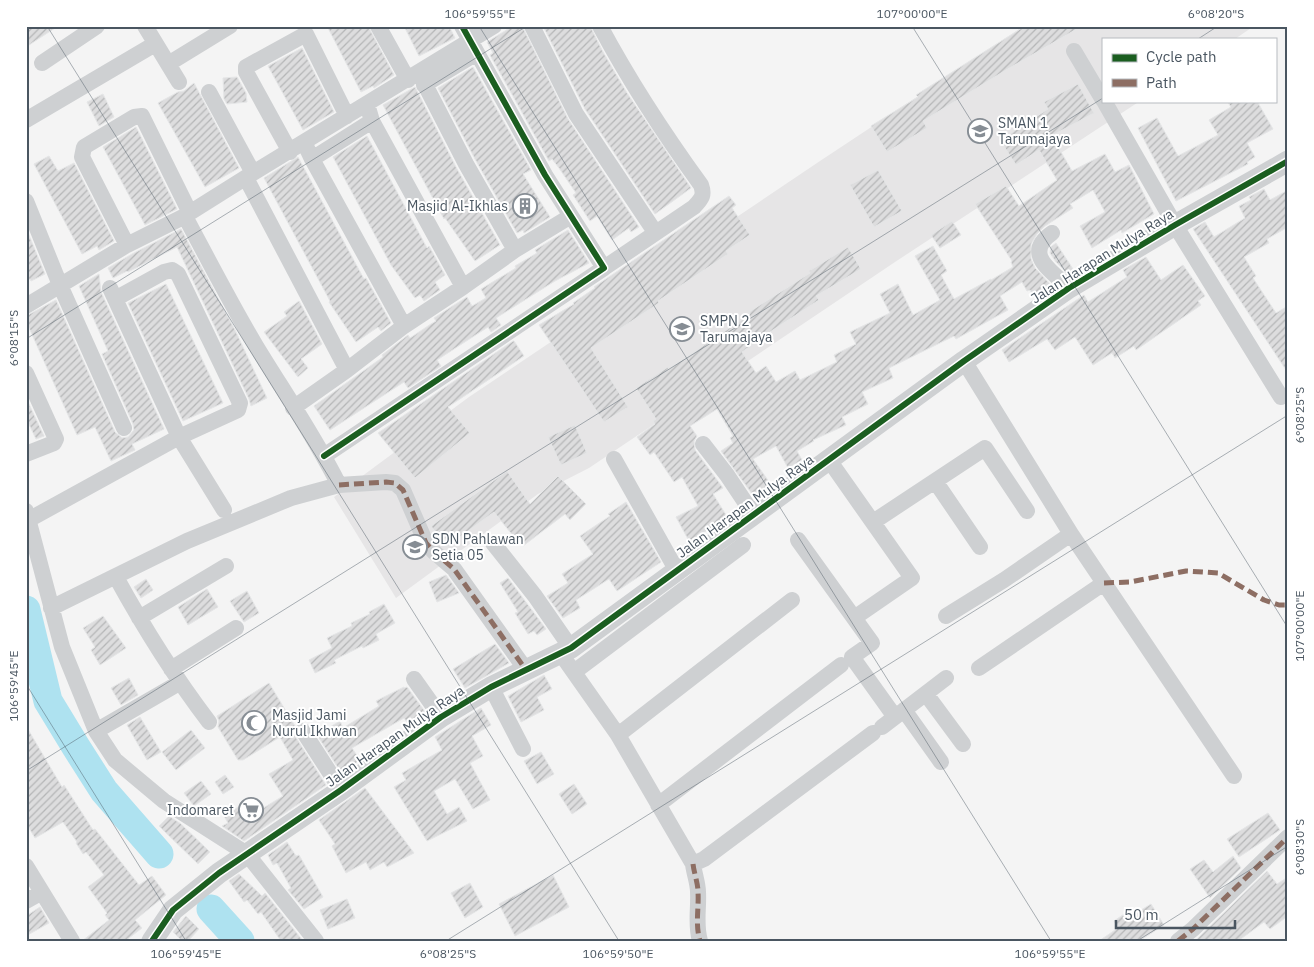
<svg xmlns="http://www.w3.org/2000/svg" width="1314" height="967" font-family="'IBM Plex Sans',sans-serif">
  <style>
    .education { fill: #e6e5e6 }
    .lines { fill: none; stroke-linecap: round; stroke-linejoin: round }
    .river { stroke: #aee2f0; stroke-width: 29 }
    .building { fill: url(#building-hatch); stroke: #e5e6e7 }
    .minor { stroke: #ced0d2; stroke-width: 16 }
    .tertiary { stroke: #ced0d2; stroke-width: 21 }
    .quiet { stroke: #8d6e63; stroke-width: 5; stroke-dasharray: 10 5; stroke-linecap: butt }
    .cycleway-casing { stroke: #fff; stroke-width: 9 }
    .cycleway { stroke: #1b5e20; stroke-width: 6 }
    .ticks { fill: none; stroke: #4a5661; stroke-width: 1; stroke-opacity: 0.45 }
    .labels { text-anchor: middle; stroke-width: 4; stroke-linejoin: round; paint-order: stroke }
    .poi-label { font-size: 14px; fill: #4a5661; stroke: #fff; text-anchor: start }
    .street-label { font-size: 14px; fill: #4a5661; stroke: #fff }
    .neatline { fill: none; stroke: #4a5661; stroke-width: 2 }
    .ticks-label { font-size: 12px; text-anchor: middle; fill: #4a5661 }
  </style>
  <defs>
    <pattern id="building-hatch" width="6" height="6" patternUnits="userSpaceOnUse" patternTransform="scale(1.25)"><rect width="6" height="6" fill="#ddddde"/><path d="M-1 1l2-2M0 6l6-6M5 7l2-2" fill="none" stroke="#b5b6b7"/></pattern>
  </defs>
  <rect width="100%" height="100%" fill="#f4f4f4"/>
  <path class="education" d="M1024 26H1254L1235 39H1103V101H1140L895 262 589 468 538 494 396 598 334 497 469 397 820 161Z"/>
  <g class="lines">
    <path class="river" d="M26 610 48 701 76 747 104 791 159 854
      M211 909 240 941"/>
  </g>
  <path class="building" d="M26 26H58L26 47Z
    M327 26H368L394 75 374 88 373 86 361 92Z
    M404 26H449L455 38 419 56Z
    M513 26H522L568 119 639 227 631 232 629 228 612 240 597 216 590 221 573 195 576 193 559 168 552 159 549 161 490 55 493 53 487 42Z
    M543 26H590L603 52 627 93 691 188 655 214 585 109Z
    M1025 26H1082L1006 70 923 121 927 128 887 152 871 126 918 97 916 95Z
    M302 48 334 112 303 130 268 66Z
    M473 67 531 170 523 174 550 217 524 233 523 230 517 233 475 159 438 88Z
    M237 77 246 93 247 102 227 104 224 99 223 78Z
    M194 83 239 168 205 187 158 103 178 92 184 91Z
    M1078 84 1094 113 1053 135 1056 139 1054 140 1072 171 1105 154 1115 172 1129 165 1154 214 1122 233 1121 230 1092 248 1080 226 1105 212 1093 190 1070 204 1073 208 1045 226 1037 234 1031 244V259L1035 268 1050 284 1046 286 1047 288 1034 297 1030 290 1027 291 1022 282 1000 296 1008 310 956 339 954 336 889 368 893 378 862 392 868 404 842 417 846 425 813 440 814 441 797 451 802 460 788 468 776 446 753 459 772 486 755 498 721 451 733 443 730 438 733 436 717 409 690 426 697 436 694 441 695 450 723 488 713 494 728 518 689 541 676 517 698 506 682 477 674 482 654 452 650 455 637 437 655 424 653 421 656 419 636 388 668 367 669 369 750 314 749 312 810 273 809 271 848 247 861 269 816 296 819 300 753 343V344L742 352 756 373 766 366 776 382 795 371 800 380 837 362 834 355 856 344 850 332 890 313 880 294 898 284 913 315 940 300 915 256 933 246 947 271 941 275 954 299 991 279V280L1013 267 1011 262 1012 261 975 204 1006 186 1019 206 1057 180 1039 150 1016 165 1000 140 1048 109 1044 102Z
    M415 87 457 169 500 245 475 261 445 218 444 219 383 105Z
    M103 94 114 117 99 126 87 102Z
    M1227 101H1257L1273 129 1247 143 1255 157 1247 162 1248 164 1176 201 1138 128 1157 118 1178 156 1218 135 1209 120 1231 107Z
    M136 127 177 209 145 225 103 147Z
    M367 136 427 248 429 246 445 275 435 282 440 290 424 301 420 295 415 298 391 265 333 157Z
    M49 156 58 171 74 163 114 241 99 250 97 246 82 254 34 164Z
    M298 157 364 279 366 278 391 323 381 331 378 327 356 342 329 302 330 301 264 178Z
    M878 170 902 211 874 227 850 185Z
    M1264 189 1270 200 1288 190V227L1267 239 1269 243 1244 257 1256 276 1253 278 1276 313 1288 306V373L1193 229 1205 222 1214 237 1245 218 1239 206 1251 200 1249 197Z
    M729 196 736 205 732 208 750 235 726 251 728 254 658 301 659 303 591 348 628 407 604 422 539 325 574 304 573 303 595 288 594 287Z
    M952 221 961 235 940 248 931 235Z
    M26 228 45 274 31 281 30 279 26 281Z
    M181 229 235 330 267 398 251 406 249 399 177 247 128 272 127 271 113 278 108 268 132 254Z
    M568 230 589 263 555 281 496 318 501 325 491 332 488 327 437 360 441 366 408 388 404 382 330 430 314 406 383 357 382 355 408 335 410 338 431 324 436 321 434 318 451 307 467 297 472 306 486 298 481 289 516 268 515 266 537 253 535 250Z
    M1056 243 1073 269 1067 273 1056 262 1050 253 1051 247Z
    M1146 257 1161 280 1183 265 1205 296 1198 301 1201 305 1136 350 1134 346 1115 358 1112 353 1093 365 1075 337 1055 350 1047 339 1009 362 1002 350 1084 295 1088 302 1127 277 1123 270Z
    M99 274 101 292 164 429 132 444 135 450 111 461 95 427 77 435 26 321V316L56 300 115 432 122 438 128 437 134 430 133 424 102 354 108 351 79 286Z
    M166 284 223 403 183 421 128 303Z
    M299 301 322 344 301 359 308 368 298 377 264 332 287 316 284 312Z
    M513 341H514L524 356 448 407 470 433 415 478 378 433Z
    M26 398 44 436 36 439 26 418Z
    M575 425 587 453 561 465 548 437Z
    M507 471 530 504 558 476 586 504 570 520 565 514 523 546 515 536 514 537 494 512 446 547 431 526Z
    M626 502 661 562 617 591 609 579 576 600 580 608 563 618 547 596 568 583 562 574 593 554 580 536 610 516 608 514Z
    M446 575 459 593 437 602 429 582Z
    M508 578 546 629 537 635 534 631 528 634 515 613 518 612 500 583Z
    M146 579 153 590 141 598 134 587Z
    M207 589 218 607 188 625 178 607Z
    M247 591 259 613 244 622 230 601Z
    M384 604 395 623 376 634 379 640 363 648 362 646 334 660 336 663 315 673 309 660 332 648 327 638 352 626 351 623 370 614 369 612Z
    M103 616 126 648 100 665 91 650 95 647 83 628Z
    M495 644 509 663 465 688 453 669Z
    M544 675 552 689 537 697 544 710 521 722 508 696Z
    M129 678 138 695 121 705 111 688Z
    M269 683 295 726 293 731 295 736 326 785 244 841 222 826 228 823 224 816 240 806 247 818 283 796 269 774 293 760 280 737 243 760H238L218 727 219 721 217 716Z
    M404 687V688L407 687 426 713 409 725 404 718 352 748 360 760 342 774 317 735 340 721 343 728 379 706 376 701Z
    M481 708 491 725 472 736 483 756 470 763 490 800 473 809 455 779 434 791 447 814 459 807 467 821 427 841 394 787 406 780 402 773 442 750 435 737Z
    M140 717 161 752 147 760 127 725Z
    M26 726 62 787 64 785 93 830 95 829 139 885 152 876 166 895 135 920 142 928 125 941H82L109 920 105 915 107 913 88 887 104 875 86 852 83 854 76 843 77 842 63 822 35 838 26 823Z
    M191 730 205 748 176 770 162 752Z
    M541 752 554 774 537 784 524 761Z
    M225 775 234 787 223 794 215 782Z
    M201 781 211 794 194 806 184 793Z
    M574 784 587 804 572 814 559 794Z
    M365 788 414 853 387 867 384 862 370 870 366 862 346 873 332 846 335 844 319 820Z
    M1268 813 1280 830 1239 857 1227 839Z
    M169 816 181 824 210 852 198 864 159 826Z
    M287 842 296 856 299 855 323 897 304 909 288 890 291 888 277 863 273 865 268 855Z
    M1233 856 1241 868 1210 898 1190 869 1204 860 1213 872Z
    M1267 871 1277 884 1288 877V916L1270 929 1264 922 1238 941H1198L1197 939Z
    M239 874 262 896 265 893 303 941H281L261 912 258 914 247 900 244 902 229 881Z
    M553 875 569 907 515 936 499 904Z
    M470 883 483 907 465 918 451 893Z
    M347 899 355 918 328 929 320 910Z
    M1151 904 1164 925 1139 941H1099L1118 928 1114 921 1130 910 1133 915Z
    M40 907 49 923 26 936V916Z
    M186 916 199 929 188 941H182L173 932Z"/>
  <g class="lines">
    <path class="minor" d="M145 26 179 82
      M378 26 408 80
      M532 26 576 114 655 232
      M600 26C630 82 664 134 701 185 705 196 701 199 694 207L604 268
      M1074 51 1103 100
      M42 63 97 26
      M168 64 230 26
      M419 73 466 164 515 250
      M424 85 477 53
      M209 92 253 173
      M1104 101 1175 225 1281 397
      M367 104 372 121 463 287
      M26 120 155 44
      M304 142 312 159 404 326
      M290 152 246 72V67L306 34 347 116
      M312 159 372 121
      M246 178 347 370
      M26 201 60 285 124 428
      M183 217 188 222C210 263 232 306 256 346 284 392 315 437 339 485
      M1052 233C1022 254 1052 271 1069 288
      M127 245 82 157 84 147 134 117 142 116 190 213
      M110 288 179 437 224 510
      M26 306 127 245 183 217 253 173 494 26
      M964 361 1071 534 1234 776
      M26 373 56 439 54 443 26 454
      M293 408 347 370 404 326 463 287 515 250 571 216
      M703 444 727 475 753 514
      M324 456 604 268 545 175 462 26
      M614 459 677 571
      M829 460 912 578 854 618
      M935 481 980 547
      M26 511 62 647 96 731 115 760 164 801 247 854 316 941
      M30 519 179 437 238 410 240 403 178 274 172 270 164 272 115 299
      M873 522 985 448 1027 511
      M798 540 872 643 852 657 895 717
      M493 543 535 596 571 648
      M116 577C144 628 174 676 209 722
      M51 608 187 541 291 498 339 485 386 482 395 483 403 490 426 543 434 552 454 569 526 670
      M946 616 1004 580 1071 534
      M139 618 226 566
      M561 654 618 735 693 864 704 859 873 733
      M979 668 1104 583
      M171 669 236 628
      M574 672 743 545
      M414 679 441 717
      M491 687 523 749
      M926 694 963 744
      M904 710 941 762
      M882 727 946 678
      M96 731 179 683
      M303 731 341 790
      M618 735 792 600
      M658 805 841 665
      M693 864C694 873 698 883 698 892 699 909 695 924 700 941
      M26 866 72 941
      M26 901 42 892
      M1178 941 1193 929 1288 837"/>
    <path class="tertiary" d="M152 941 173 910 219 873 341 790 441 717 491 687 571 648 964 361 1069 288 1175 225 1288 161"/>
    <path class="quiet" d="M339 485 386 482 395 483 403 490 426 543 434 552 454 569 526 670
      M1104 583 1130 582 1186 571 1218 573 1264 600 1279 605H1288
      M693 864C694 873 698 883 698 892 699 909 695 924 700 941
      M1178 941 1193 929 1288 837"/>
    <defs>
      <path id="cycleway" d="M324 456 604 268 545 175 462 26
        M152 941 173 910 219 873 341 790 441 717 491 687 571 648 964 361 1069 288 1175 225 1288 161"/>
    </defs>
    <use href="#cycleway" class="cycleway-casing"/>
    <use href="#cycleway" class="cycleway"/>
  </g>
  <path class="ticks" d="M47 26 619 941M479 26 1051 941M912 26 1288 628M1198 39 1218 26M26 339 527 26M26 684 186 941M26 771 1103 98M446 941 1288 415M1137 941 1288 846"/>
  <defs>
    <symbol id="school-ring" viewBox="-11 -11 22 22"><circle r="9.5" fill="#fff" stroke="#868d94" stroke-width="1.5"/><path d="M0-5L7-2L0 1L-7-2ZM-4 1L0 2.5L4 1V4Q0 6-4 4Z" fill="#868d94"/></symbol>
    <symbol id="building-ring" viewBox="-11 -11 22 22"><circle r="9.5" fill="#fff" stroke="#868d94" stroke-width="1.5"/><path d="M-4-6H4V6H1V3H-1V6H-4ZM-2.5-4.3h1.7v1.8h-1.7ZM.8-4.3h1.7v1.8H.8ZM-2.5-1h1.7V.8h-1.7ZM.8-1h1.7V.8H.8Z" fill="#868d94"/></symbol>
    <symbol id="mosque-ring" viewBox="-11 -11 22 22"><circle r="9.5" fill="#fff" stroke="#868d94" stroke-width="1.5"/><path d="M3.5-4.9A6 6 0 1 0 3.5 4.9A5 5 0 1 1 3.5-4.9Z" fill="#868d94"/></symbol>
    <symbol id="supermarket-ring" viewBox="-11 -11 22 22"><circle r="9.5" fill="#fff" stroke="#868d94" stroke-width="1.5"/><path d="M-6-5.5h2.5l.6 2H6L4.5 2H-2.5L-4.4-4H-6ZM-1.5 3.2a1.3 1.3 0 1 0 .1 0ZM3 3.2a1.3 1.3 0 1 0 .1 0Z" fill="#868d94"/></symbol>
  </defs>
  <g fill-rule="evenodd">
    <use href="#school-ring" x="966" y="117" width="28" height="28"/>
    <use href="#building-ring" x="511" y="192" width="28" height="28"/>
    <use href="#school-ring" x="668" y="315" width="28" height="28"/>
    <use href="#school-ring" x="401" y="533" width="28" height="28"/>
    <use href="#mosque-ring" x="240" y="709" width="28" height="28"/>
    <use href="#supermarket-ring" x="237" y="796" width="28" height="28"/>
  </g>
  <g class="labels">
    <g class="poi-label">
      <text x="998" y="128">SMAN 1<tspan x="998" dy="16">Tarumajaya</tspan></text>
      <text x="508" y="211" text-anchor="end">Masjid Al-Ikhlas</text>
      <text x="700" y="326">SMPN 2<tspan x="700" dy="16">Tarumajaya</tspan></text>
      <text x="432" y="544">SDN Pahlawan<tspan x="432" dy="16">Setia 05</tspan></text>
      <text x="272" y="720">Masjid Jami<tspan x="272" dy="16">Nurul Ikhwan</tspan></text>
      <text x="234" y="815" text-anchor="end">Indomaret</text>
    </g>
    <g class="street-label">
      <text transform="translate(1102 256) rotate(-32)" y="5">Jalan Harapan Mulya Raya</text>
      <text transform="translate(745 506) rotate(-36)" y="5">Jalan Harapan Mulya Raya</text>
      <text transform="translate(395 736) rotate(-35)" y="5">Jalan Harapan Mulya Raya</text>
    </g>
  </g>
  <rect width="1314" height="967" fill="none" stroke="#ffffff" stroke-width="55"/>
  <rect x="1102" y="38" width="175" height="65" fill="#ffffff" stroke="#b7bbc0"/>
  <rect x="1112" y="54" width="25" height="8" fill="#1b5e20" stroke="#b7bbc0"/>
  <text x="1146" y="62" font-size="15" fill="#4a5661">Cycle path</text>
  <rect x="1112" y="79" width="25" height="8" fill="#8d6e63" stroke="#b7bbc0"/>
  <text x="1146" y="88" font-size="15" fill="#4a5661">Path</text>
  <path d="M1116 920v8h119v-8" fill="none" stroke="#4a5661" stroke-width="2.5"/>
  <text x="1124" y="920" font-size="15" fill="#4a5661" stroke="#ffffff" stroke-width="4" paint-order="stroke">50 m</text>
  <rect x="28" y="28" width="1258" height="912" class="neatline"/>
  <g class="ticks-label">
    <text x="480" y="18">106°59'55"E</text>
    <text x="912" y="18">107°00'00"E</text>
    <text x="1216" y="18">6°08'20"S</text>
    <text transform="translate(14 338) rotate(-90)" y="4">6°08'15"S</text>
    <text transform="translate(1300 415) rotate(-90)" y="4">6°08'25"S</text>
    <text transform="translate(1300 626) rotate(-90)" y="4">107°00'00"E</text>
    <text transform="translate(14 686) rotate(-90)" y="4">106°59'45"E</text>
    <text transform="translate(1300 847) rotate(-90)" y="4">6°08'30"S</text>
    <text x="186" y="958">106°59'45"E</text>
    <text x="448" y="958">6°08'25"S</text>
    <text x="618" y="958">106°59'50"E</text>
    <text x="1050" y="958">106°59'55"E</text>
  </g>
</svg>
